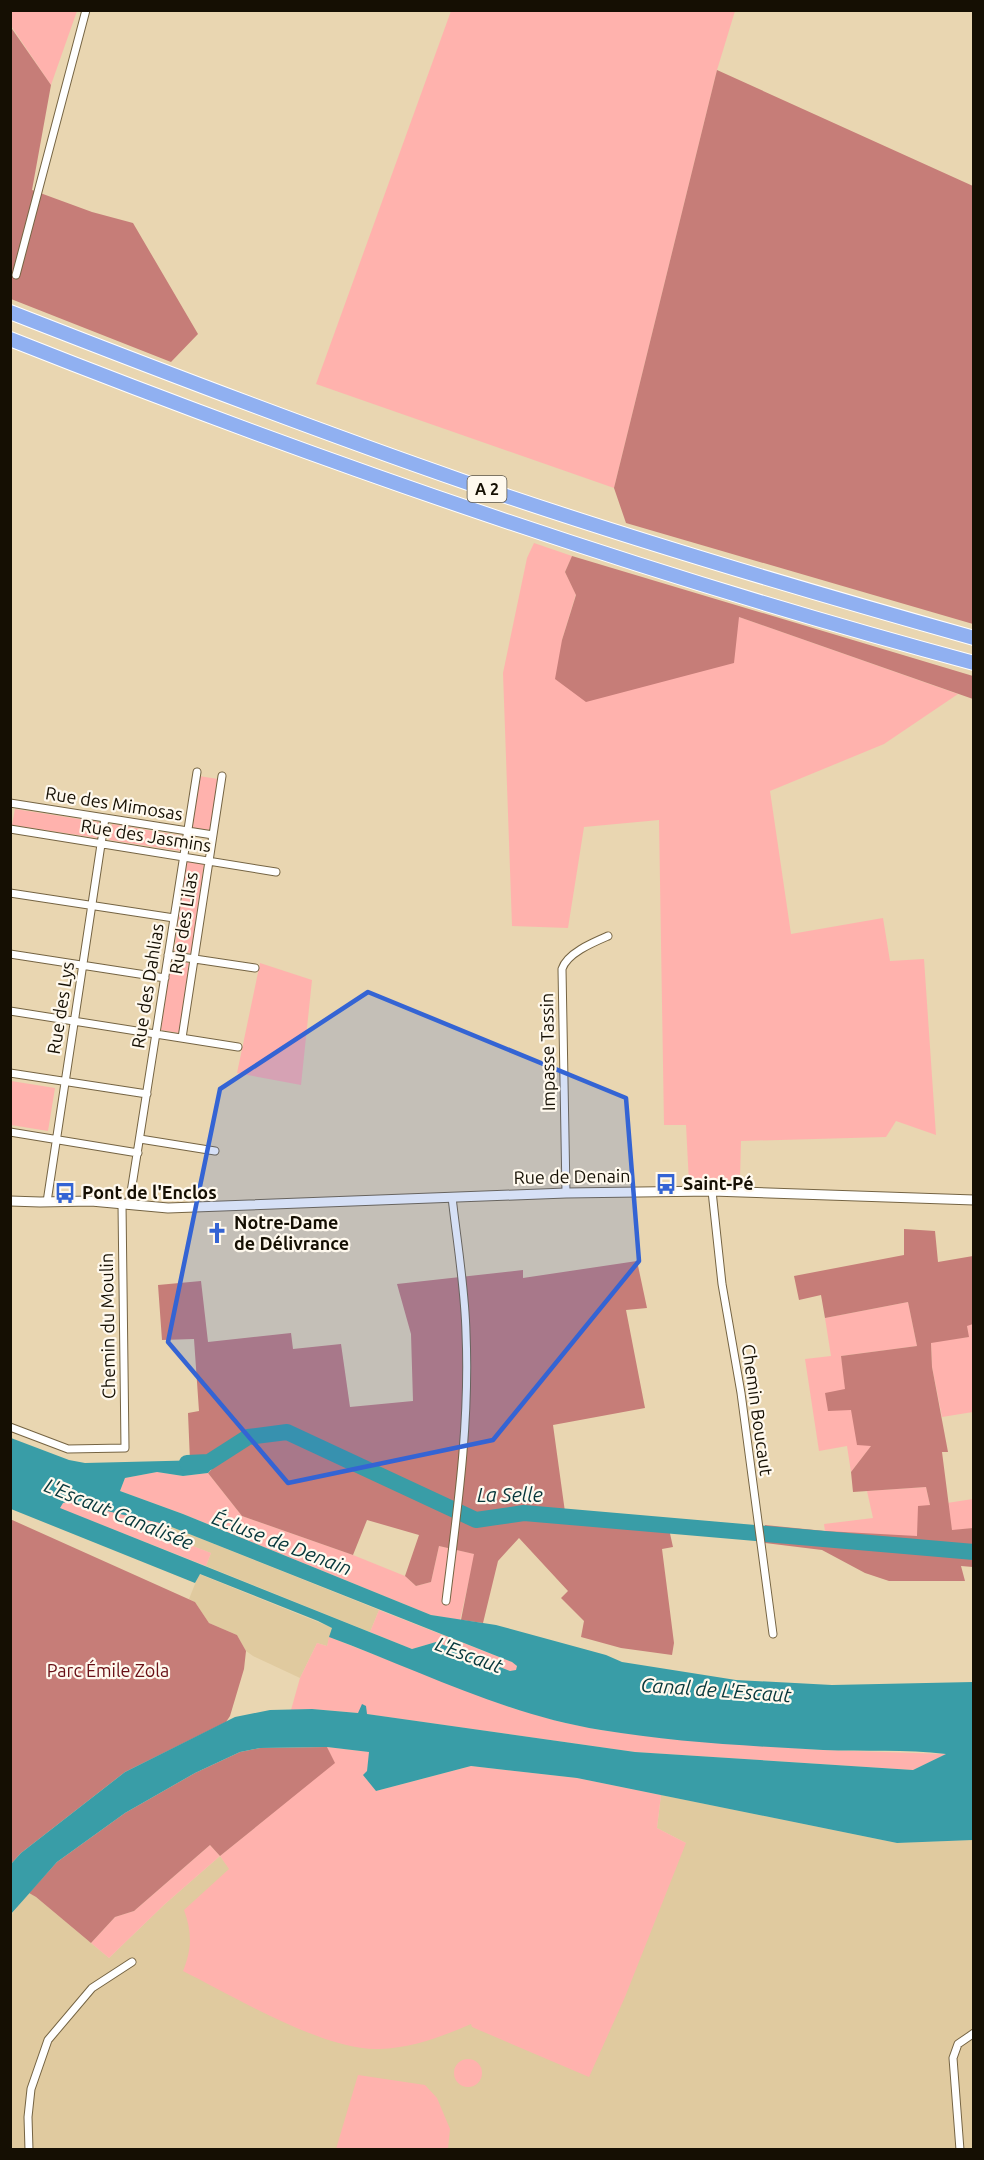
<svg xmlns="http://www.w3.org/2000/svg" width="984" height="2160" font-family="Ubuntu,sans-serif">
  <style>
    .built { fill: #e0ca9f }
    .green { fill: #ffb2ad }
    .forest { fill: #c67d78 }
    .water { fill: #399da7; fill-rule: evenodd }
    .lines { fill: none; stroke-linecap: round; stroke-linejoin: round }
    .river { stroke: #399da7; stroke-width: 16 }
    .minor-casing { stroke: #756443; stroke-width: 9 }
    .tertiary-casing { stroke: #756443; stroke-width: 11 }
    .motorway-casing { stroke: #fff; stroke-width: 16 }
    .minor { stroke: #fff; stroke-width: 7 }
    .tertiary { stroke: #fff; stroke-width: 9 }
    .motorway { stroke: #90b0f1; stroke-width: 14 }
    .marked { fill: #3464d4; fill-opacity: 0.2; stroke: #3464d4; stroke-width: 4.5; stroke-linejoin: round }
    .labels { text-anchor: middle; stroke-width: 4.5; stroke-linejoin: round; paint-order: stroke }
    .shield { fill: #fff9ee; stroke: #5b554a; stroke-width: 1.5 }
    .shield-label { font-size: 16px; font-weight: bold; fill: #150f03 }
    .street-label { font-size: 18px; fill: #150f03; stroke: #fff9ee }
    .poi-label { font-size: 18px; font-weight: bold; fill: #150f03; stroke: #fff9ee; text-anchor: start }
    .park-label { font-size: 18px; fill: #680f15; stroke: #fff9ee }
    .water-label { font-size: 20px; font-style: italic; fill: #07373b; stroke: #fff9ee }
  </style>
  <rect width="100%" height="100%" fill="#e9d6b1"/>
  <path class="built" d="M162 1523 379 1610 370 1632 206 1566 211 1553 171 1538 161 1529Z
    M199 1574 333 1628 327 1646 317 1643 300 1678 253 1656 246 1651 237 1635 209 1623 195 1602 189 1599Z
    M661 1795 897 1843 973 1840V2149L11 2150V1915L29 1893 36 1897 109 1958 165 1904 220 1856 266 1916 686 1843 657 1828Z"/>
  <path class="green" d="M10 11H77L51 85 11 26Z
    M451 11H735L717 70 614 488 316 384Z
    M534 543 572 556 565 572 576 594 562 640 739 617 958 694 884 744 770 791 791 934 883 918 890 961 924 959 936 1135 896 1121 886 1137 741 1141 740 1179 689 1183 686 1125H664L659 820 584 827 568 928 512 926 503 673 527 558Z
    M199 776 218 779 211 830 192 828Z
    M15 809 99 822 97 838 12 825Z
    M112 824 183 836 181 851 109 840Z
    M187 861 204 864 191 953 174 951Z
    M171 961 189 963 179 1033 161 1030Z
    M260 963 312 980 301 1085 237 1073Z
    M11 1081 55 1088 48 1131 11 1125Z
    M908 1302 917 1346 841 1356 851 1410 872 1445 851 1472 847 1446 819 1451 805 1359 831 1356 825 1318Z
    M973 1324V1412L942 1417 932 1367 931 1342 968 1337 967 1325Z
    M157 1472 183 1476 208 1473 242 1516 353 1555 405 1576 416 1586 431 1582 439 1546 475 1554 460 1620 431 1615 183 1514 120 1491 125 1478Z
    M926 1487 930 1505 917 1537 825 1531 824 1524 873 1518 867 1491Z
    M973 1499V1528L952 1531 947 1503Z
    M67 1502 162 1523 161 1529 173 1534 172 1538 211 1553 206 1566 59 1508 63 1503Z
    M379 1610 512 1662 517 1666 516 1671H510L436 1642 412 1649 370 1632Z
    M329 1637 509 1707 561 1722 600 1730 670 1739 822 1750 947 1754 913 1770 635 1752 366 1714V1707L358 1713 312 1709 291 1710 300 1678 317 1643 327 1646Z
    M327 1747 370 1752 367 1771 376 1791 471 1766 577 1778 661 1795 657 1828 686 1843 625 1997 589 2077 472 2027 471 2024C441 2037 412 2048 379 2049 324 2051 233 1996 183 1971 192 1949 192 1932 184 1910L229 1869 220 1856 165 1904 109 1958 91 1943 115 1917 134 1911 210 1845 220 1856 334 1763Z
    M454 2073a14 14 0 1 1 28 0a14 14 0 1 1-28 0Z
    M358 2075 425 2085 437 2098 450 2129 448 2149H336Z"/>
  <path class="forest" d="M10 26 51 85 32 190 92 212 133 223 198 334 171 362 11 299Z
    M717 70 973 186V624L626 523 614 488Z
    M572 556 973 676V699L739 617 734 663 586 702 555 679 562 640 576 595 565 572Z
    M904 1229 935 1231 938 1262 973 1256V1324L967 1326 969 1337 931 1343 932 1367 948 1452H942L952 1530 973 1528V1567L961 1566 965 1581H889L865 1573 822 1550 765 1543V1525L825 1531 917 1536 918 1506 930 1505 926 1487 853 1492 851 1472 871 1446 857 1445 851 1410 828 1411 825 1393 845 1389 841 1356 917 1346 908 1302 825 1318 821 1295 799 1300 794 1276 904 1255Z
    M637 1261 647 1308 626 1310 645 1408 553 1425 565 1512 667 1520 673 1547 662 1549 674 1643 672 1655 621 1648 581 1637 584 1621 561 1598 568 1591 519 1538 498 1561 483 1623 461 1620 474 1554 439 1546 431 1582 416 1586 405 1576 419 1535 367 1520 353 1555 242 1516 208 1473 215 1466 206 1460 190 1461 188 1413 199 1411 194 1339 162 1340 158 1285 201 1281 208 1342 291 1333 293 1349 341 1344 350 1407 413 1401 411 1334 397 1284 523 1270V1278Z
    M10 1519 195 1602 209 1623 237 1635 246 1651 244 1669 230 1716 226 1722 125 1772 21 1853 11 1864Z
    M327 1747 335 1763 220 1856 210 1845 134 1911 115 1917 91 1943 36 1897 29 1893 57 1862 125 1813 195 1773 240 1752 260 1748Z"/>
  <path class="water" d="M11 1438 69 1460 85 1463 206 1460 215 1465 208 1473 183 1476 157 1472 125 1478 120 1491 183 1514 431 1615 496 1625 606 1655 622 1662 736 1680 832 1685 973 1682V1840L897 1843 577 1778 471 1766 376 1791 363 1775 367 1771 369 1752 327 1747 260 1748 240 1752 195 1773 125 1813 57 1862 11 1914V1864L21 1853 125 1772 235 1717 270 1710 312 1709 358 1713 362 1704 366 1706 367 1714 635 1752 913 1770 946 1754C906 1749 864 1752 823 1750 749 1746 673 1742 601 1730 506 1715 418 1670 329 1637L332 1628 318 1621 200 1574 195 1583 11 1509ZM67 1502 164 1524 512 1662 517 1666 516 1670 510 1671 436 1642 412 1649 60 1508 63 1503Z"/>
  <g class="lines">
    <path class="river" d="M187 1463 209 1462 248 1437 287 1432 476 1520 524 1513 974 1552"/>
    <defs>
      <path id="minor" d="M16 275 86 10
        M10 803 213 835
        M10 829 276 872
        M10 893 174 918
        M10 954 165 978
        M168 955 255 968
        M10 1011 238 1047
        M182 1038 222 776
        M10 1073 147 1094
        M10 1132 138 1153
        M140 1139 215 1151
        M712 1191 722 1284 741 1393 773 1634
        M566 1193 562 969C567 953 594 942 608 936
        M47 1202 105 818
        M129 1205 197 772
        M10 1427 68 1449 125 1448 122 1204
        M446 1601C457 1512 470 1424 466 1333 465 1288 457 1242 452 1197
        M29 2150 28 2117 31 2089 48 2040 92 1988 132 1962
        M960 2150 953 2058 958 2044 974 2033"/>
      <path id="tertiary" d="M10 1201 40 1202 91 1201 168 1208 566 1193 712 1191 974 1200"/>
      <path id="motorway" d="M10 312C161 371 312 429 465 482 633 540 803 590 974 638
        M10 339C326 464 646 575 974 663"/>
    </defs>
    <use href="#minor" class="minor-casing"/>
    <use href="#tertiary" class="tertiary-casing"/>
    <use href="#motorway" class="motorway-casing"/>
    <use href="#minor" class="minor"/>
    <use href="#tertiary" class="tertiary"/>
    <use href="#motorway" class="motorway"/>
  </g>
  <path class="marked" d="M368 992 626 1098 639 1261 493 1440 288 1483 168 1342 220 1089Z"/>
  <defs>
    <symbol id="bus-bare" viewBox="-9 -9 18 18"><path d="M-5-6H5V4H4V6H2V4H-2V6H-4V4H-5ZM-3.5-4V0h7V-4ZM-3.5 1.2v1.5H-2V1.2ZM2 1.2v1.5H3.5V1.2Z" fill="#3464d4" stroke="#fff9ee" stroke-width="2.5" paint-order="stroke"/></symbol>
    <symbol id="church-bare" viewBox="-9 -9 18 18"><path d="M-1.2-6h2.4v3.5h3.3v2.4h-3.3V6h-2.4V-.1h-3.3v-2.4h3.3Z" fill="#3464d4" stroke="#fff9ee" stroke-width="2.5" paint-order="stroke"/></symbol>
  </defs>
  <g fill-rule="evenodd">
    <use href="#bus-bare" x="651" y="1169" width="30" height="30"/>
    <use href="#bus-bare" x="50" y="1178" width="30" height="30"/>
    <use href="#church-bare" x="202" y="1218" width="30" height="30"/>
  </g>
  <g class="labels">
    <rect class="shield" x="467.5" y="476" width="39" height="26" rx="4.5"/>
    <g class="shield-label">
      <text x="487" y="495">A 2</text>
    </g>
    <g class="street-label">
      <text transform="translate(114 804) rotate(9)" y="6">Rue des Mimosas</text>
      <text transform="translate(146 836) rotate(9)" y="6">Rue des Jasmins</text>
      <text transform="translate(184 923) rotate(-81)" y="6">Rue des Lilas</text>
      <text transform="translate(148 986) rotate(-81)" y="6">Rue des Dahlias</text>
      <text transform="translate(61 1008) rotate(-81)" y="6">Rue des Lys</text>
      <text transform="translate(548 1052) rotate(-91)" y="6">Impasse Tassin</text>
      <text transform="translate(572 1177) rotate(-1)" y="6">Rue de Denain</text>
      <text transform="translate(108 1326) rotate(-91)" y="6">Chemin du Moulin</text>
      <text transform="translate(757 1410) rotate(82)" y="6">Chemin Boucaut</text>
    </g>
    <g class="poi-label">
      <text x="683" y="1190">Saint-Pé</text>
      <text x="82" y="1199">Pont de l'Enclos</text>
      <text x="234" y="1229">Notre-Dame<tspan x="234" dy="21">de Délivrance</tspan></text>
    </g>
    <g class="park-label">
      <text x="108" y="1677">Parc Émile Zola</text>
    </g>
    <g class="water-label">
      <text x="510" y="1502">La Selle</text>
      <text transform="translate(119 1514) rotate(22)" y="7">L'Escaut Canalisée</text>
      <text transform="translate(282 1543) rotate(21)" y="7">Écluse de Denain</text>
      <text transform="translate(469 1655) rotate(20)" y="7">L'Escaut</text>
      <text transform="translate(716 1690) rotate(4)" y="7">Canal de L'Escaut</text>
    </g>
  </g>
  <rect width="984" height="2160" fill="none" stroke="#150f03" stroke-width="24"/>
</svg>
